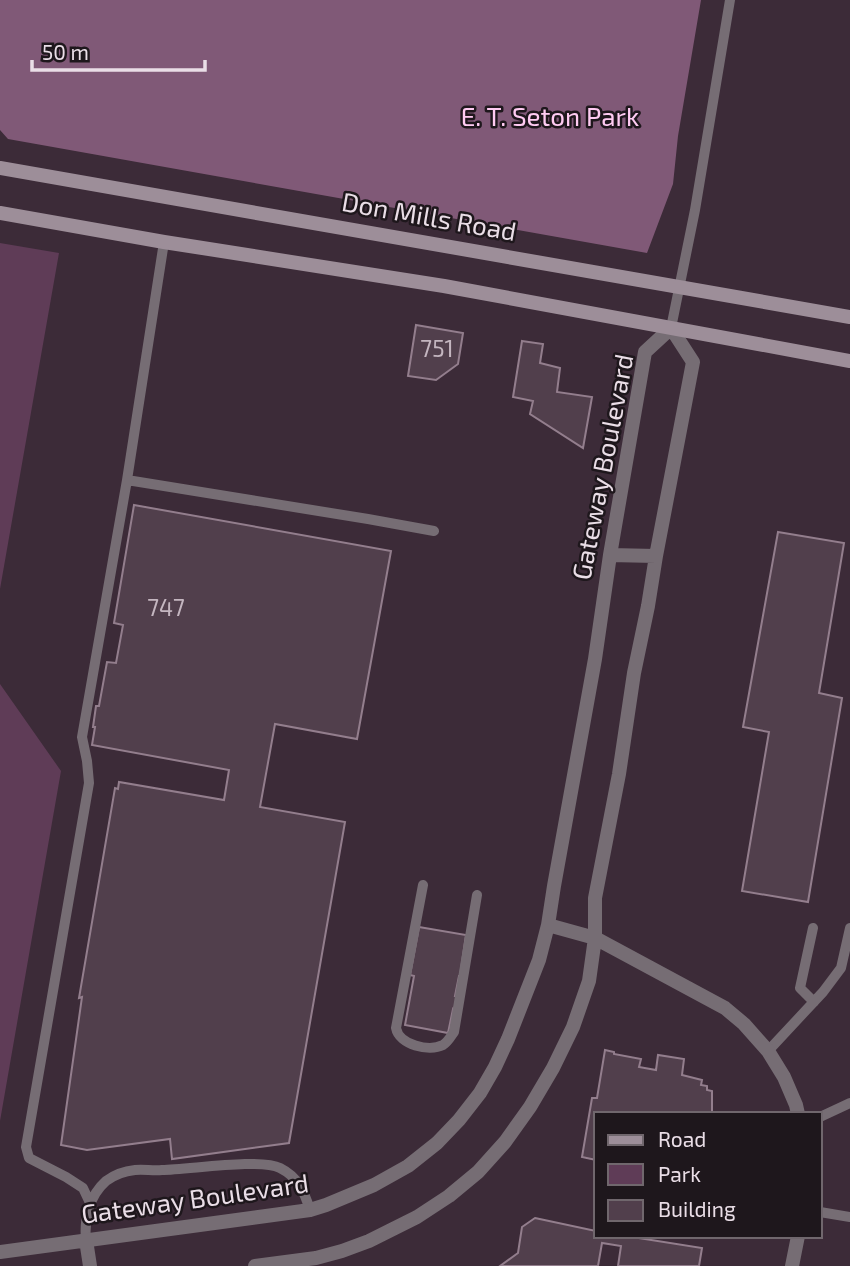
<svg xmlns="http://www.w3.org/2000/svg" width="850" height="1266" font-family="'Exo 2',sans-serif">
  <style>
    .green { fill: #5f3c57 }
    .forest { fill: #805977 }
    .building { fill: #513f4c; stroke: #937e8d; stroke-width: 2 }
    .lines { fill: none; stroke-linecap: round; stroke-linejoin: round }
    .service { stroke: #766d74; stroke-width: 10 }
    .tertiary { stroke: #766d74; stroke-width: 14 }
    .secondary { stroke: #9d8e99; stroke-width: 14 }
    .labels { text-anchor: middle; stroke-width: 5; stroke-linejoin: round; paint-order: stroke }
    .number-label { font-size: 23px; fill: #c4b6c0 }
    .park-label { font-size: 26px; fill: #ffcbf2; stroke: #1e171c }
    .street-label { font-size: 26px; fill: #eadee7; stroke: #1e171c }
  </style>
  <rect width="100%" height="100%" fill="#3c2b38"/>
  <path class="green" d="M0 243 59 253 0 589Z
    M0 684 61 771 0 1121Z"/>
  <path class="forest" d="M0 0H701L678 136 673 184 647 253 8 139 0 130Z"/>
  <path class="building" d="M416 325 463 333 458 364 436 380 408 376Z
    M522 341 543 344 540 363 560 368 557 392 592 397 583 448 530 414 533 401 513 397Z
    M134 505 391 551 357 739 275 724 260 807 345 822 289 1143 172 1159 170 1139 87 1150 61 1145 82 997 79 998 115 788 118 789 119 782 224 800 229 770 92 745 95 727H93L96 706H99L107 662 116 663 123 625 114 623Z
    M778 532 844 543 819 693 842 698 808 902 742 891 769 732 743 727Z
    M419 927 466 935 460 976H459L455 996H457L454 1010 453 1009 448 1033 405 1025 414 976 410 975Z
    M605 1050 614 1052V1054L641 1059 639 1067 656 1070 658 1055 684 1059 682 1075 702 1080 701 1085 707 1086V1090L712 1091V1114H596V1160L582 1157 592 1098H597Z
    M535 1218 596 1231V1236H626L702 1248 699 1266H618L621 1246 602 1243 598 1266H500L518 1253 522 1227Z"/>
  <g class="lines">
    <path class="service" d="M671 328 695 210 730 0
      M127 480 368 519 434 531
      M423 885 396 1028C399 1045 429 1052 443 1045 448 1042 451 1036 454 1032L477 895
      M813 928 800 988 814 1002
      M768 1051 823 992 841 968 850 928
      M820 1117 850 1103
      M90 1203 83 1188 66 1177 29 1158 26 1147 89 783 87 761 82 737 127 480 164 242
      M820 1212 850 1217
      M86 1240C84 1219 89 1196 106 1181 114 1175 125 1171 135 1170 144 1169 153 1171 162 1170 188 1170 260 1158 280 1168 298 1177 304 1191 310 1210"/>
    <path class="tertiary" d="M610 555 656 556
      M548 925 595 938 725 1008 744 1024 768 1051 784 1077 796 1105 798 1114
      M86 1240 90 1266
      M0 1252 310 1210 326 1205 374 1185 408 1166 437 1143 459 1120 480 1093 495 1067 508 1039 539 960 548 925 554 886 595 659 610 555 645 352 671 328 693 362 656 556 648 606 634 673 619 774 595 898V938L589 981 573 1027 553 1068 530 1107 505 1142 478 1172 449 1196 417 1217 369 1241 342 1251 316 1258 255 1266
      M792 1266 798 1236"/>
    <path class="secondary" d="M0 168 850 317
      M0 213 164 242 444 286 850 361"/>
  </g>
  <g class="labels">
    <g class="number-label">
      <text x="437" y="357">751</text>
      <text x="166" y="616">747</text>
    </g>
    <g class="park-label">
      <text x="550" y="126">E. T. Seton Park</text>
    </g>
    <g class="street-label">
      <text transform="translate(429 217) rotate(10)" y="9">Don Mills Road</text>
      <text transform="translate(603 467) rotate(-79)" y="9">Gateway Boulevard</text>
      <text transform="translate(195 1199) rotate(-8)" y="9">Gateway Boulevard</text>
    </g>
  </g>
  <rect x="594" y="1112" width="228" height="126" fill="#1e171c" stroke="#70676d" stroke-width="2"/>
  <rect x="608" y="1135" width="35" height="10" fill="#9d8e99" stroke="#70676d" stroke-width="2"/>
  <text x="658" y="1147" font-size="21" fill="#eadee7">Road</text>
  <rect x="608" y="1164" width="35" height="21" fill="#5f3c57" stroke="#70676d" stroke-width="2"/>
  <text x="658" y="1182" font-size="21" fill="#eadee7">Park</text>
  <rect x="608" y="1200" width="35" height="21" fill="#513f4c" stroke="#70676d" stroke-width="2"/>
  <text x="658" y="1217" font-size="21" fill="#eadee7">Building</text>
  <path d="M32 60v10h173v-10" fill="none" stroke="#eadee7" stroke-width="3.5"/>
  <text x="42" y="60" font-size="21" fill="#eadee7" stroke="#1e171c" stroke-width="5" paint-order="stroke">50 m</text>
</svg>
